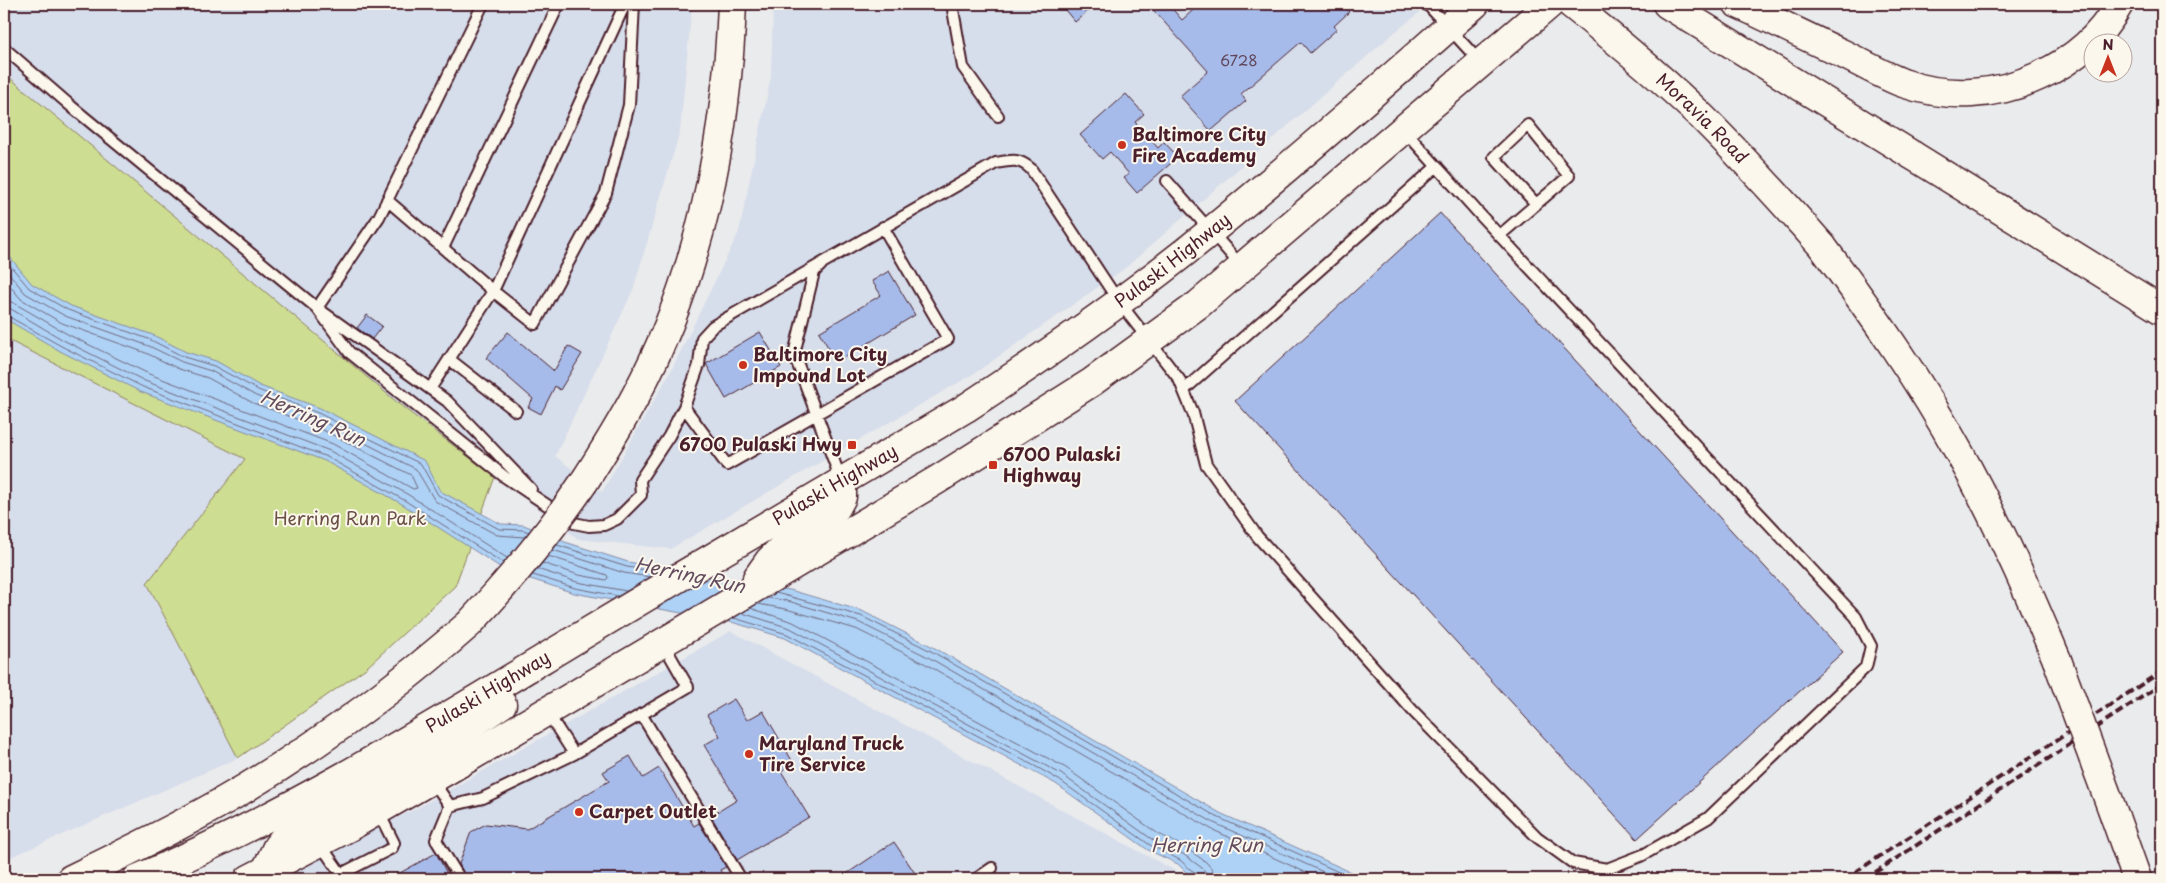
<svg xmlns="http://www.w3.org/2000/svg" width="2166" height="883" font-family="'Playpen Sans',sans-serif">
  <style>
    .built { fill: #d6ddeb }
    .green { fill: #cddd91; stroke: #8c7e5e }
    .water { fill: #add2f6; stroke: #858aa5 }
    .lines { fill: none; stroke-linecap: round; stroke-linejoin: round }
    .shore { stroke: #72677c; stroke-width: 1 }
    .building { fill: #a6bbea; stroke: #4a1f2b }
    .lane-casing { stroke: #4a1f2b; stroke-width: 14 }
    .primary-casing { stroke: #4a1f2b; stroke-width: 31 }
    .highway-casing { stroke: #4a1f2b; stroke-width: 31 }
    .lane { stroke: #fbf7ec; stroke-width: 10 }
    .primary { stroke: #fbf7ec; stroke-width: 28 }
    .highway { stroke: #fbf7ec; stroke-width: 28 }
    .rail { stroke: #4a1f2b; stroke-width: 4; stroke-dasharray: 8 4; stroke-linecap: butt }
    .primary-bridge-casing { stroke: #4a1f2b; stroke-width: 31; stroke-linecap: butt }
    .highway-bridge-casing { stroke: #4a1f2b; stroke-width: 31; stroke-linecap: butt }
    .primary-bridge { stroke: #fbf7ec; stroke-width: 28 }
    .highway-bridge { stroke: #fbf7ec; stroke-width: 28 }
    .poi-dot { fill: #c8321e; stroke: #fbf7ec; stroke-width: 2 }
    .labels { text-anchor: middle; stroke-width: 4; stroke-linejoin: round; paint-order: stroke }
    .number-label { font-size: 15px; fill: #61465b }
    .street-label { font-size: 18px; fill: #4a1f2b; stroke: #fbf7ec }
    .poi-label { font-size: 18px; font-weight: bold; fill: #4a1f2b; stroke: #fbf7ec; text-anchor: start }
    .park-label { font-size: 18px; fill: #6b4e44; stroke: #fbf7ec }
    .water-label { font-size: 19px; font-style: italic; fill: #634c5e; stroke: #fbf7ec }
  </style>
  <rect width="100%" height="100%" fill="#eaebec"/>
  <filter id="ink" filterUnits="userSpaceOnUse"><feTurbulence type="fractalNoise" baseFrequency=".02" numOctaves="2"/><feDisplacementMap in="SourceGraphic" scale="10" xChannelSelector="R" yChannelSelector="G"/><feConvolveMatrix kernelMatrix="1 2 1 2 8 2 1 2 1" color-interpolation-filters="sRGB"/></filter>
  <g filter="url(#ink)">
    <path class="built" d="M4 4H692L680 131 633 290 555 456 602 492 672 369 739 232 771 77 773 4H1430L1395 32 1124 269 975 373 670 549 578 539 404 408 4 73Z
      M4 338 245 459 147 583 238 758 4 860Z
      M731 631 1190 879H277L421 806Z"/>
    <path class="green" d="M4 73 404 408 495 477 455 586 366 668 238 758 147 583 245 459 4 338Z"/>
    <path class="water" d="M4 250 32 284 71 306 153 335 186 352 216 361 260 386 320 408 425 461 440 491 501 524 524 525 565 542 628 562 790 590 862 611 933 647 1220 813 1366 879H1202L1189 875 1178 864 1148 850 1056 784 785 638 735 623 574 593 506 571 402 504 325 461 141 392 60 351 4 318Z"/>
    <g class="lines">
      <path class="shore" d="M4 258 29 288 68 310 151 340 184 357 214 366 258 390 318 413 421 464 438 495 499 529 523 530 529 532
        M4 267 25 293 65 316 149 346 182 362 211 371 256 396 316 418 416 469 435 501 497 535 524 537
        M4 279 21 299 62 323 146 353 179 369 208 378 253 403 313 425 411 475 417 488 413 489 333 444 149 374 69 335 14 303 4 300
        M4 308 11 309 65 341 145 381 330 451 407 494 507 558
        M4 314 63 347 143 387 327 457 404 500 503 563
        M557 545 627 567 658 572
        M553 550 624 573 650 577
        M542 563 579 575 606 580 608 578 607 575 548 556
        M537 569 577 582 626 591
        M533 575 575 588 618 596
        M776 593 861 616 931 651 1217 817 1354 879
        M768 598 788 601 858 622 928 657 1214 823 1339 879
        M758 604 786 609 856 629 924 663 1211 829 1320 879
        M750 608 793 622 1066 768 1157 833 1186 848 1206 862 1212 869 1215 879
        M742 613 790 628 1061 774 1153 840 1183 854 1202 868 1206 872 1207 879
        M734 618 787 634 1042 770 1059 780 1150 845 1180 860 1191 870 1199 874 1201 879"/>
    </g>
    <path class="building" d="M1060 4H1096L1075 22Z
      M1148 4H1168L1182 20 1200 4H1342L1349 12 1334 26 1337 29 1310 53 1301 42 1241 94 1246 101 1211 131 1180 96 1208 71Z
      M1126 94 1144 114 1135 122 1158 148 1164 142 1178 157 1137 193 1124 178 1129 174 1110 152 1102 159 1080 135Z
      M1440 213 1843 652 1637 839 1235 401Z
      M889 271 915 315 837 362 819 332 881 295 872 281Z
      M367 315 382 326 372 339 357 328Z
      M508 332 554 371 568 346 582 354 560 390 555 386 541 414 528 407 533 399 486 358Z
      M760 332 781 367 726 399 706 364Z
      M734 699 747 720 763 711 794 764 781 771 809 817 737 860 711 816 737 800 704 745 720 736 707 715Z
      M630 756 643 778 659 768 694 826 699 823 726 867 720 870 722 874 712 879H467L459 864 471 832 486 824 527 829 609 781 603 772Z
      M894 842 919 879H839Z
      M436 853 450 879H389Z"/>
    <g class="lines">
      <defs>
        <path id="lane" d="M952 4 963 67 998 116
          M1427 4 1480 62
          M4 48 72 107 317 308 447 401 531 489
          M1167 181 1242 267
          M387 200 493 291 535 324 606 193 629 105 634 4
          M1500 235 1569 176 1528 125 1494 157 1536 204
          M443 248 559 4
          M821 265 814 272 794 354 841 480
          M317 308 349 352 505 477 574 523 589 526 604 525 617 519 641 495 640 480 669 436 684 407 699 365 702 338 713 326 996 163C1012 160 1019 158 1031 169L1119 302 1179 379 1193 413 1206 464 1257 536 1413 711 1537 837 1573 863 1607 869 1643 855 1708 818 1866 667 1871 646 1856 617 1483 218 1404 130
          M317 308 379 217 483 4
          M449 359 516 411
          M430 389 493 291 625 4
          M1184 390 1437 166
          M684 407 727 465 948 339 883 227
          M547 712 574 754 688 687 664 645
          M641 714 741 879
          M433 781 450 806 436 840 460 879
          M450 806 483 798 574 754
          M320 844 341 874 392 848 394 843 378 811
          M976 879 992 868"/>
        <g id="primary">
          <path id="s1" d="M1571 4C1616 40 1661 77 1703 118 1744 159 1783 202 1822 246"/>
          <path d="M1667 4 1912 155"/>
          <path d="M1738 4C1773 20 1807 37 1841 53 1862 63 1882 75 1903 83 1948 99 1996 96 2039 76 2074 60 2101 37 2119 4"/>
          <path d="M584 482C602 454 620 425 636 395 700 276 727 137 732 4"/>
          <path d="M757 578 769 561 788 542 836 508 842 497V481"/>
          <path d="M265 872 277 847 288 833 468 727 502 704"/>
          <path d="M71 879C121 855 171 831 220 803 309 752 392 692 469 624"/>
          <path id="s2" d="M137 879C295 812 440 721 586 633 712 557 839 483 966 408 1050 353 1133 295 1211 231 1301 158 1388 80 1475 4"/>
          <path d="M249 879 351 826 453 767 937 480 1092 382 1199 304 1550 4"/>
        </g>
        <path id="highway" d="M1912 155 2162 310
          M1822 246C1871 312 1920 381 1960 454 1997 521 2028 590 2057 660
          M2115 817 2137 879"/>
      </defs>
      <use href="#lane" class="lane-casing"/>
      <use href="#primary" class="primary-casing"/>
      <use href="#highway" class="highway-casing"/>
      <use href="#lane" class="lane"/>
      <use href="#primary" class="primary"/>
      <use href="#highway" class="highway"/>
      <path class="rail" d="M1845 879 2162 671
        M1865 879 2162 684"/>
      <defs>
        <path id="primary-bridge" d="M469 624C511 579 549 534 584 482"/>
        <path id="highway-bridge" d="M2057 660 2115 817"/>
      </defs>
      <use href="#primary-bridge" class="primary-bridge-casing"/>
      <use href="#highway-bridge" class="highway-bridge-casing"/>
      <use href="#primary-bridge" class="primary-bridge"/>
      <use href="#highway-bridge" class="highway-bridge"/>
    </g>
  </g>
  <g class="poi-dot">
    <circle cx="1122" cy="145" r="5"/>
    <circle cx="743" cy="365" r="5"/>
    <rect x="847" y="440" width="10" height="10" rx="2.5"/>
    <rect x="988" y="460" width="10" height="10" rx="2.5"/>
    <circle cx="749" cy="754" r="5"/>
    <circle cx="579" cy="812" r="5"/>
  </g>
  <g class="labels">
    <g class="number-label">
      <text x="1239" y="66">6728</text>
    </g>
    <g class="street-label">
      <text dy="6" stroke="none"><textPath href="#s1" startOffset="174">Moravia Road</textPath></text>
      <text dy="6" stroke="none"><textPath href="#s2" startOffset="1208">Pulaski Highway</textPath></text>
      <text dy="6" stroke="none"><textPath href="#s2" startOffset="802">Pulaski Highway</textPath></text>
      <text dy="6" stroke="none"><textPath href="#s2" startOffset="398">Pulaski Highway</textPath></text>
    </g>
    <g class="poi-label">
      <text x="1132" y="141">Baltimore City<tspan x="1132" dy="21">Fire Academy</tspan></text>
      <text x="753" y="361">Baltimore City<tspan x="753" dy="21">Impound Lot</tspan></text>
      <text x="842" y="451" text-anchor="end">6700 Pulaski Hwy</text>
      <text x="1003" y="461">6700 Pulaski<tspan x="1003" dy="21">Highway</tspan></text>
      <text x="759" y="750">Maryland Truck<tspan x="759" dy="21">Tire Service</tspan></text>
      <text x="589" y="818">Carpet Outlet</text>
    </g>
    <g class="park-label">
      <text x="350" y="525">Herring Run Park</text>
    </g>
    <g class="water-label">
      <text transform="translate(313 418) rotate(24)" y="7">Herring Run</text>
      <text transform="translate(690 575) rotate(12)" y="7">Herring Run</text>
      <text x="1207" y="852">Herring Run</text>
    </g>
  </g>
  <rect width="2166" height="883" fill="none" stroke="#fbf7ec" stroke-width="20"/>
  <rect x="10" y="10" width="2146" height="863" fill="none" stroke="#4a1f2b" stroke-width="2" filter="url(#ink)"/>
  <g transform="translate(2108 58)"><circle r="24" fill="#fbf7ec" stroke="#b4a19f"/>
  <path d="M0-4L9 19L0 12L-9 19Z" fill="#c8321e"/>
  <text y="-8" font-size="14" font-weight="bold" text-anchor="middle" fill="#4a1f2b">N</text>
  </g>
</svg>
